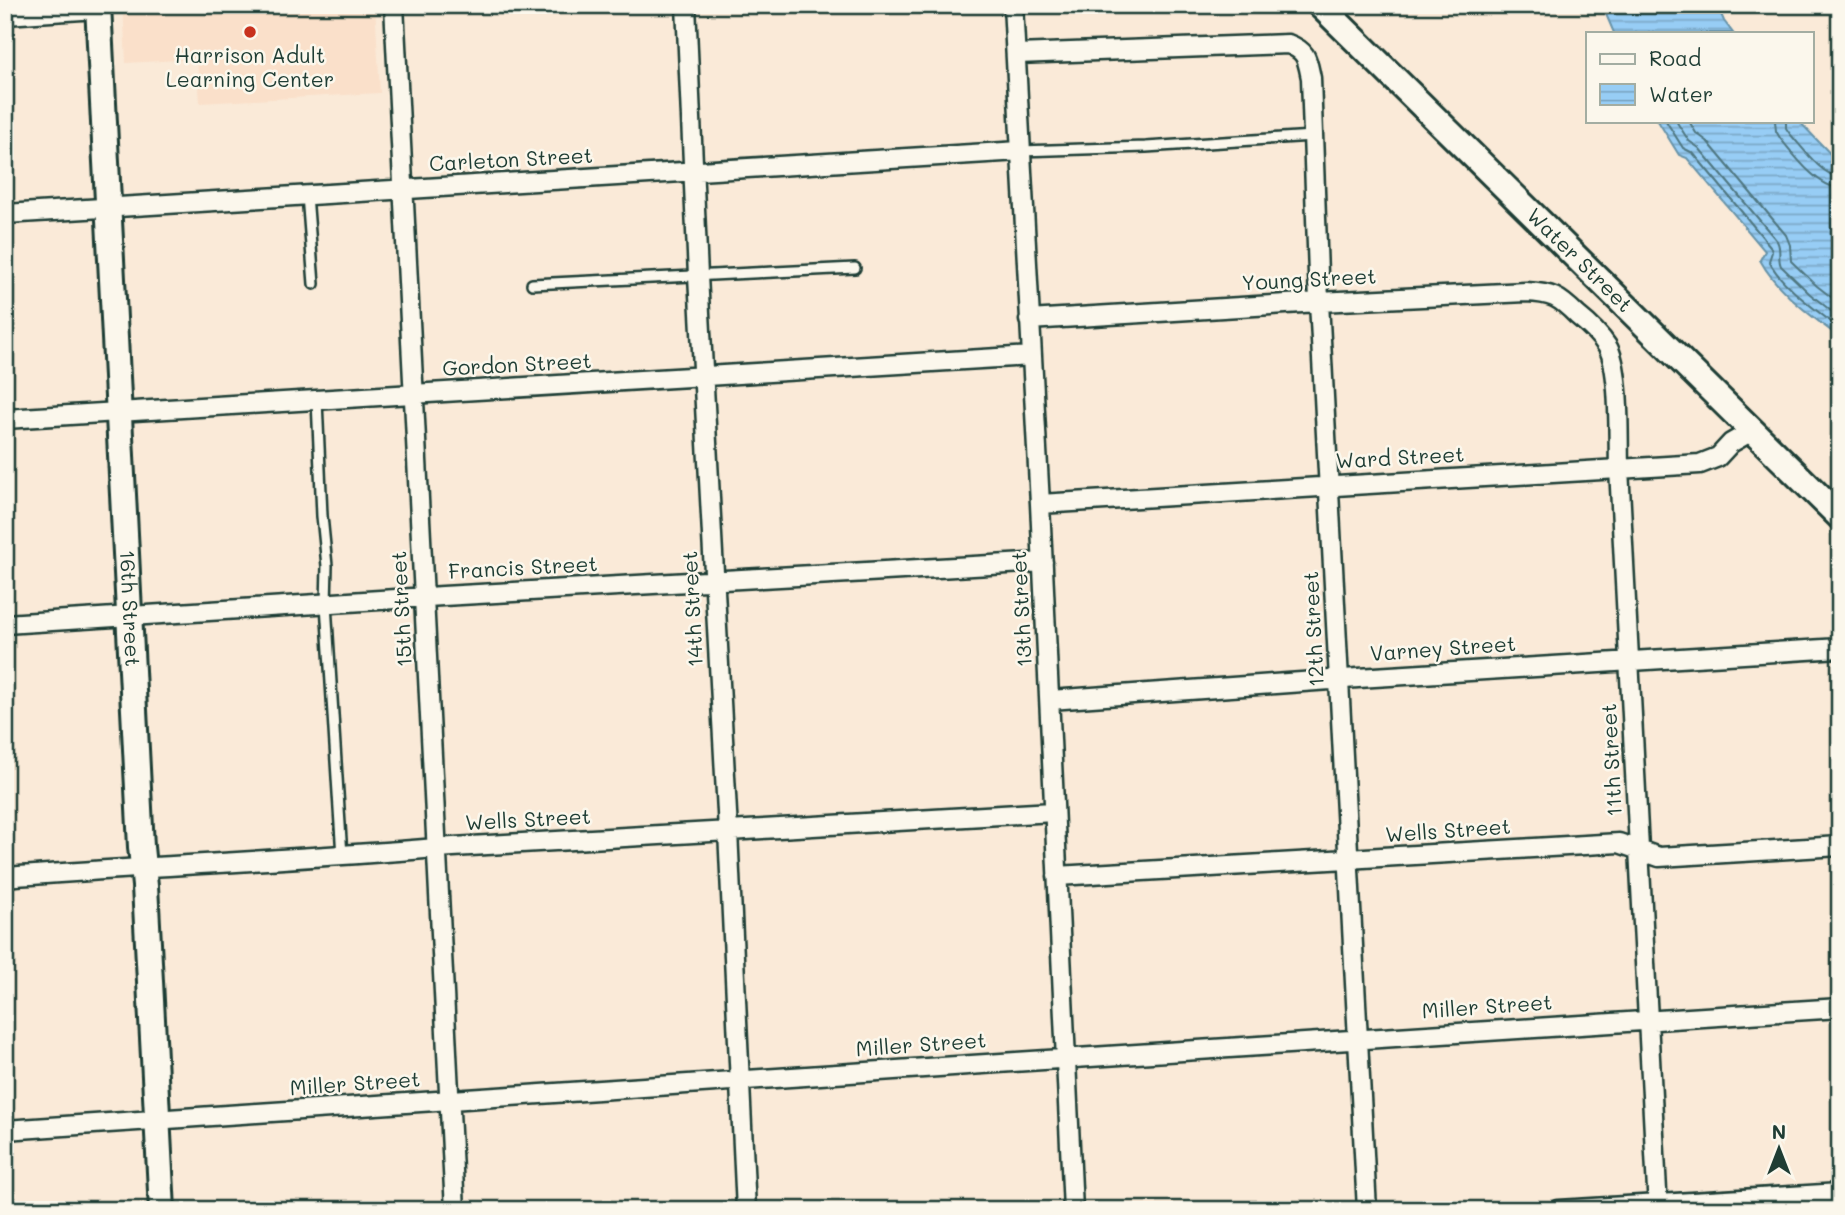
<svg xmlns="http://www.w3.org/2000/svg" width="1845" height="1215" font-family="Mali,sans-serif">
  <style>
    .built { fill: #fae0ca }
    .water { fill: url(#water-rules); stroke: #6793a8; stroke-width: 2 }
    .lines { fill: none; stroke-linecap: round; stroke-linejoin: round }
    .shore { stroke: #4f7781; stroke-width: 2 }
    .lane-casing { stroke: #1f3d34; stroke-width: 14 }
    .street-casing { stroke: #1f3d34; stroke-width: 23 }
    .secondary-casing { stroke: #1f3d34; stroke-width: 30 }
    .lane { stroke: #fbf7ec; stroke-width: 9 }
    .street { stroke: #fbf7ec; stroke-width: 18 }
    .secondary { stroke: #fbf7ec; stroke-width: 24 }
    .poi-dot { fill: #c8321e; stroke: #fbf7ec; stroke-width: 2.5 }
    .labels { text-anchor: middle; stroke-width: 5; stroke-linejoin: round; paint-order: stroke }
    .poi-label { font-size: 21px; fill: #1f3d34; stroke: #fbf7ec }
    .street-label { font-size: 21px; fill: #1f3d34; stroke: #fbf7ec }
  </style>
  <defs>
    <pattern id="water-rules" width="6" height="5" patternUnits="userSpaceOnUse" patternTransform="scale(1.75)"><rect width="6" height="5" fill="#97cdf5"/><path d="M0 2.5h6" fill="none" stroke="#7ba8c7"/></pattern>
  </defs>
  <rect width="100%" height="100%" fill="#faead8"/>
  <filter id="ink" filterUnits="userSpaceOnUse"><feTurbulence type="fractalNoise" baseFrequency=".0143" numOctaves="2"/><feDisplacementMap in="SourceGraphic" scale="14" xChannelSelector="R" yChannelSelector="G"/><feConvolveMatrix kernelMatrix="1 2 1 2 8 2 1 2 1" color-interpolation-filters="sRGB"/></filter>
  <g filter="url(#ink)">
    <path class="built" d="M123 5H375L380 93 200 103 197 59 126 63Z"/>
    <path class="water" d="M1602 5H1717L1724 21 1733 33H1614Z
      M1658 121H1799L1840 164V338C1811 315 1778 293 1760 260L1765 251 1687 158 1679 155Z"/>
    <g class="lines">
      <path class="shore" d="M1666 121 1683 148 1693 153 1770 246 1772 252 1769 261C1781 286 1818 311 1840 329
        M1676 121 1689 141 1699 148 1777 241C1782 250 1777 258 1781 266L1810 294 1840 318
        M1689 121 1696 133 1707 141 1786 235 1790 245 1791 261 1817 286 1840 304
        M1775 121 1776 131 1780 138C1794 155 1817 187 1840 188
        M1786 121V128L1790 134C1802 147 1822 176 1840 177"/>
      <defs>
        <path id="lane" d="M1020 151 1146 147 1313 136
          M307 195 314 284
          M532 284 855 268
          M317 400 322 516 327 566 326 604 342 856"/>
        <path id="street" d="M394 5 455 1210
          M686 5 698 276 728 831 746 1210
          M1013 5 1040 504 1073 1210
          M5 15 98 9
          M1017 54 1288 44C1307 51 1307 59 1311 78L1319 302 1367 1210
          M5 214 1020 151
          M1029 320 1319 302 1526 292C1552 293 1559 297 1577 315 1587 323 1600 335 1607 346 1621 367 1618 440 1619 468L1658 1210
          M5 419 1031 356
          M1040 504 1700 464 1718 457 1731 443 1752 431
          M5 624 443 596 1043 562
          M1050 700 1358 678 1840 648
          M1057 876 1619 843 1659 857 1840 846
          M5 877C149 866 293 860 436 848L1053 812
          M5 1130C617 1090 1228 1046 1840 1008
          M1559 1210 1840 1193"/>
        <g id="secondary">
          <path id="s1" d="M98 5C114 286 128 567 141 847L145 886 162 1210"/>
          <path id="s2" d="M1320 5 1840 517"/>
        </g>
      </defs>
      <use href="#lane" class="lane-casing"/>
      <use href="#street" class="street-casing"/>
      <use href="#secondary" class="secondary-casing"/>
      <use href="#lane" class="lane"/>
      <use href="#street" class="street"/>
      <use href="#secondary" class="secondary"/>
    </g>
  </g>
  <circle class="poi-dot" cx="250" cy="32" r="7"/>
  <g class="labels">
    <g class="poi-label">
      <text x="250" y="63">Harrison Adult<tspan x="250" dy="24">Learning Center</tspan></text>
    </g>
    <g class="street-label">
      <text transform="translate(511 160) rotate(-3)" y="7">Carleton Street</text>
      <text dy="7" stroke="none"><textPath href="#s2" startOffset="364">Water Street</textPath></text>
      <text transform="translate(1309 280) rotate(-3)" y="7">Young Street</text>
      <text transform="translate(517 365) rotate(-3)" y="7">Gordon Street</text>
      <text transform="translate(1400 458) rotate(-3)" y="7">Ward Street</text>
      <text transform="translate(523 568) rotate(-3)" y="7">Francis Street</text>
      <text dy="7" stroke="none"><textPath href="#s1" startOffset="604">16th Street</textPath></text>
      <text transform="translate(402 609) rotate(-93)" y="7">15th Street</text>
      <text transform="translate(693 609) rotate(-93)" y="7">14th Street</text>
      <text transform="translate(1022 609) rotate(-93)" y="7">13th Street</text>
      <text transform="translate(1314 629) rotate(-93)" y="7">12th Street</text>
      <text transform="translate(1443 649) rotate(-4)" y="7">Varney Street</text>
      <text transform="translate(1612 760) rotate(-93)" y="7">11th Street</text>
      <text transform="translate(528 820) rotate(-3)" y="7">Wells Street</text>
      <text transform="translate(1448 831) rotate(-4)" y="7">Wells Street</text>
      <text transform="translate(1487 1007) rotate(-4)" y="7">Miller Street</text>
      <text transform="translate(921 1045) rotate(-4)" y="7">Miller Street</text>
      <text transform="translate(355 1084) rotate(-4)" y="7">Miller Street</text>
    </g>
  </g>
  <rect width="1845" height="1215" fill="none" stroke="#fbf7ec" stroke-width="28"/>
  <rect x="14" y="14" width="1817" height="1187" fill="none" stroke="#1f3d34" stroke-width="2.5" filter="url(#ink)"/>
  <rect x="1586" y="32" width="228" height="91" fill="#fbf7ec" stroke="#a3ada2" stroke-width="2"/>
  <rect x="1600" y="54" width="35" height="10" fill="#fbf7ec" stroke="#a3ada2" stroke-width="2"/>
  <text x="1649" y="66" font-size="21" fill="#1f3d34">Road</text>
  <rect x="1600" y="84" width="35" height="21" fill="url(#water-rules)" stroke="#a3ada2" stroke-width="2"/>
  <text x="1649" y="102" font-size="21" fill="#1f3d34">Water</text>
  <g transform="translate(1779 1149)" stroke="#fbf7ec" stroke-width="5" paint-order="stroke">
  <path d="M0-5L12 26L0 18L-12 26Z" fill="#1f3d34"/>
  <text y="-10" font-size="19" font-weight="bold" text-anchor="middle" fill="#1f3d34">N</text>
  </g>
</svg>
